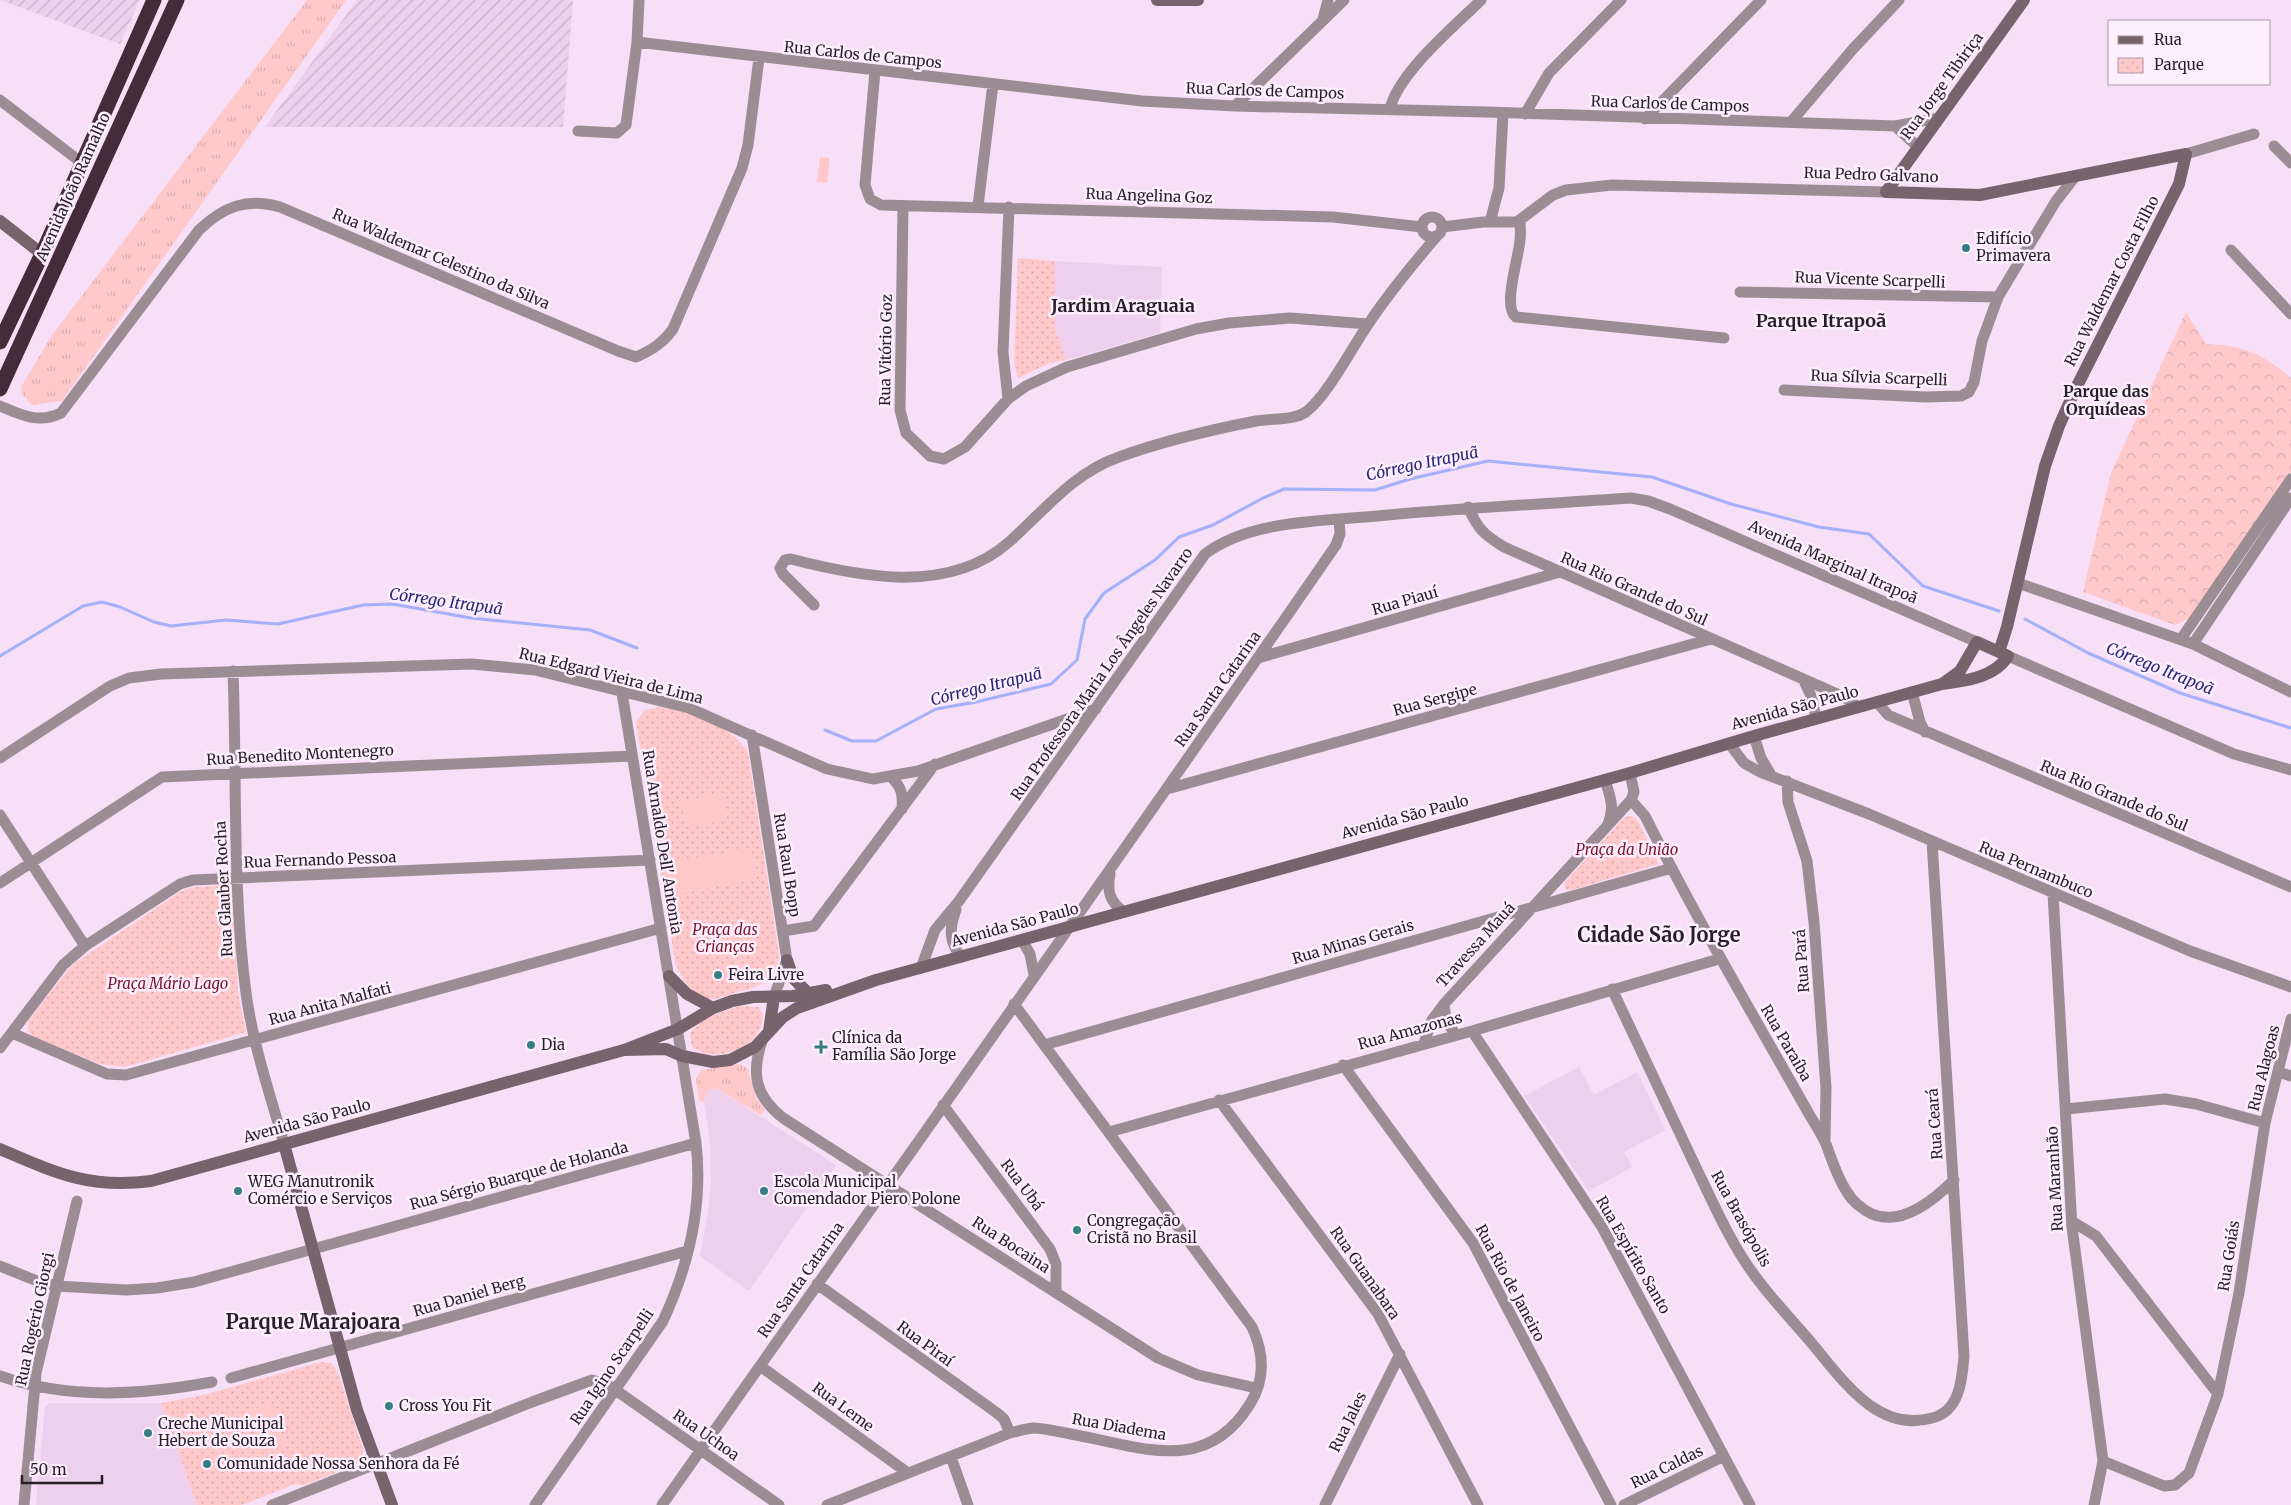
<svg xmlns="http://www.w3.org/2000/svg" width="2291" height="1505" font-family="Merriweather,serif">
  <style>
    .built { fill: #edd0ed }
    .industrial { fill: url(#industrial-furrows) }
    .grass { fill: url(#grass-tufts) }
    .forest { fill: url(#forest-crowns) }
    .park { fill: url(#park-dots) }
    .pitch { fill: #ffc9cc }
    .lines { fill: none; stroke-linecap: round; stroke-linejoin: round }
    .stream { stroke: #a4b0f9; stroke-width: 3 }
    .street { stroke: #9b8d93; stroke-width: 11 }
    .secondary { stroke: #76636b; stroke-width: 12 }
    .highway { stroke: #452c38; stroke-width: 15 }
    .poi-dot { fill: #357e83; stroke: #feeffe; stroke-width: 2 }
    .labels { text-anchor: middle; stroke-width: 5; stroke-linejoin: round; paint-order: stroke }
    .street-label { font-size: 15px; fill: #271f27; stroke: #feeffe }
    .poi-label { font-size: 15px; fill: #271f27; stroke: #feeffe; text-anchor: start }
    .park-label { font-size: 15px; font-style: italic; fill: #7a152c; stroke: #feeffe }
    .neighbourhood-label { font-size: 16px; font-weight: bold; fill: #271f27; stroke: #feeffe }
    .water-label { font-size: 16px; font-style: italic; fill: #272778; stroke: #feeffe }
    .quarter-label { font-size: 18px; font-weight: bold; fill: #271f27; stroke: #feeffe }
    .district-label { font-size: 20px; font-weight: bold; fill: #271f27; stroke: #feeffe }
  </style>
  <defs>
    <pattern id="industrial-furrows" width="10" height="10" patternUnits="userSpaceOnUse" patternTransform="scale(1.25)"><rect width="10" height="10" fill="#edd0ed"/><path d="M-1 1l2-2M0 10L10 0M9 11l2-2" fill="none" stroke="#cbb2cb"/></pattern>
    <pattern id="grass-tufts" width="24" height="20" patternUnits="userSpaceOnUse" patternTransform="scale(1.25)"><rect width="24" height="20" fill="#ffc9cc"/><path d="M3 7l-1-3M5 7V3M7 7l1-3M15 17l-1-3M17 17v-4M19 17l1-3" fill="none" stroke="#dbacaf"/></pattern>
    <pattern id="forest-crowns" width="20" height="18" patternUnits="userSpaceOnUse" patternTransform="scale(1.25)"><rect width="20" height="18" fill="#ffc9cc"/><path d="M2 6a3 3 0 1 1 6 0M12 15a3 3 0 1 1 6 0" fill="none" stroke="#dbacaf"/></pattern>
    <pattern id="park-dots" width="8" height="8" patternUnits="userSpaceOnUse" patternTransform="scale(1.25)"><rect width="8" height="8" fill="#ffc9cc"/><path d="M2 2h.1M6 6h.1" fill="none" stroke="#dbacaf" stroke-width="1.8" stroke-linecap="round"/></pattern>
  </defs>
  <rect width="100%" height="100%" fill="#f6dff7"/>
  <path class="built" d="M1055 261 1162 267 1160 333 1066 360 1055 327Z
    M1579 1067 1594 1095 1637 1072 1665 1130 1624 1152 1632 1167 1589 1191 1524 1096Z
    M716 1088 836 1165 749 1291 700 1256 708 1212 711 1182 710 1143 704 1100 708 1091Z
    M50 1403H161L197 1505H36L45 1407Z"/>
  <path class="industrial" d="M0 0H140L120 44Z
    M357 0H573L563 127H265Z"/>
  <path class="grass" d="M307 0H346L62 401 32 405 22 394 21 387 52 335Z
    M740 1064 748 1069 756 1097 765 1110 760 1115 716 1088 708 1091 704 1101 699 1102 696 1079 701 1070Z"/>
  <path class="forest" d="M2186 312 2206 344C2242 345 2263 354 2291 378V474L2192 617 2175 625 2083 592 2111 473Z"/>
  <path class="park" d="M1018 258 1055 261V327L1066 360 1050 363 1018 378 1014 364Z
    M660 707C687 711 736 727 748 753L779 954C776 981 761 986 737 992 730 994 722 998 714 999 694 1000 680 978 675 961L636 722 645 710Z
    M1631 816 1637 819 1659 864 1571 890 1565 889V882L1625 817Z
    M233 885 238 993 246 1032 125 1067 100 1064 34 1037 28 1031 29 1020 68 970 75 963 183 890 195 887Z
    M741 1006 758 1007 762 1013C767 1046 716 1066 692 1047L690 1034C699 1018 724 1011 741 1006Z
    M321 1362 331 1363 337 1370 363 1449 362 1459 359 1463 305 1485 295 1484 242 1505H197L161 1403 204 1395Z"/>
  <path class="pitch" d="M820 157 830 158 827 183 817 182Z
    M723 793 727 820 686 827 681 801Z
    M1634 838 1637 857 1610 860 1608 842Z
    M751 848 757 879 676 894 670 863Z
    M271 1403 285 1445 261 1453 247 1411Z"/>
  <g class="lines">
    <path class="stream" d="M2025 619 2088 653 2180 693 2291 728
      M0 656 83 606 102 602 120 607 154 622 171 626 226 620 278 624 363 605 392 604 471 618 590 630 637 648
      M825 730 852 741H876L936 709 976 702 1051 684 1077 660 1085 619 1104 593 1155 560 1179 537 1213 525 1263 498 1284 489 1375 490 1410 479 1488 461 1652 477 1731 504 1819 527 1869 534 1923 586 1999 611"/>
    <path class="street" d="M1323 19 1328 0
      M637 42 1142 101 1235 106 1486 112 1895 126 1939 118
      M875 71 865 185 870 199 881 205 1333 217 1422 227
      M0 100 82 163
      M1235 106 1344 0
      M1390 109C1398 73 1454 27 1481 0
      M1525 114 1549 73 1621 0
      M1645 119 1761 0
      M1791 122 1852 50 1899 0
      M1895 126 1918 147
      M578 131 617 133 626 125 637 42 639 0
      M2274 146 2291 163
      M2186 154 2254 134
      M903 206 900 410 906 433 930 456 944 459 965 447 1008 399 1026 386 1067 367 1196 329 1229 323 1290 318 1368 324
      M978 206 993 84
      M1422 227a10 10 0 1 1 20 0a10 10 0 1 1-20 0Z
      M1520 220C1520 227 1521 234 1520 240 1519 257 1502 307 1516 317L1724 338
      M1490 222 1499 188 1503 113
      M1442 227 1483 222H1517L1553 195 1566 190 1612 185 1886 192
      M2231 250 2291 314
      M1740 292 1998 297
      M1784 390 1925 397 1961 396 1969 392 1974 382 1982 341 1998 297 2056 201 2074 178
      M1008 399 1003 352 1009 207
      M0 406C21 415 39 424 61 413L199 230C223 207 247 197 280 207L618 351 636 357C652 350 663 343 673 329L742 168 748 145 759 58
      M1468 507C1478 529 1483 534 1504 547L1844 697 1858 707
      M2018 583 2193 644 2291 692
      M814 605 783 574 780 568 785 560 791 559C860 577 949 595 1009 542 1044 511 1073 473 1119 457 1163 441 1210 430 1256 421 1272 418 1292 421 1306 412 1327 396 1352 348 1367 326 1388 294 1412 265 1437 236
      M2181 639 2291 479
      M2193 644 2291 498
      M2008 656 2234 754 2291 770
      M1258 658 1560 572
      M233 671C237 778 232 887 246 993 253 1045 270 1094 284 1144
      M1803 679 1812 698 1816 719
      M1912 692 1920 722 1925 732
      M1877 702 1888 715 2291 887
      M752 735 787 960 774 997
      M1754 736 1761 758 1771 775
      M1729 743 1744 763 1760 772 1869 814 2190 951 2291 987
      M0 758 110 686 129 678 161 674 472 664 535 670 689 708 827 769 873 779 918 771 1096 709
      M891 777C902 787 903 795 902 809
      M1605 780C1610 796 1615 807 1608 824
      M1787 781 1788 802 1807 861 1814 922 1826 1088 1825 1139
      M1167 789 1711 639
      M1631 800 1645 816C1696 918 1753 1015 1809 1114 1815 1124 1821 1133 1826 1144 1832 1160 1837 1177 1847 1192 1852 1201 1863 1210 1872 1214 1902 1227 1934 1200 1954 1180
      M0 815 85 946
      M1110 874C1107 891 1109 901 1124 912
      M0 883 162 777 632 756
      M2053 894 2072 1227 2103 1461 2094 1505
      M956 910C949 928 949 942 961 957
      M783 931 814 926 935 764
      M1022 940 1030 954 1034 975
      M921 968 935 930 959 901 1205 554C1249 520 1324 521 1377 516 1461 508 1546 504 1631 498L1648 501 1670 509 1977 642
      M1612 989C1638 1045 1665 1101 1691 1157 1711 1198 1730 1244 1758 1280 1775 1303 1796 1324 1814 1346 1844 1382 1879 1433 1932 1418 1960 1411 1962 1380 1964 1356L1932 841
      M1444 1004 1446 1020 1455 1034
      M1472 1031 1602 1227 1750 1505
      M12 1033 107 1074 126 1075 661 928
      M762 1041C751 1074 755 1096 783 1118L1158 1358 1198 1375 1256 1388
      M1424 1043 1432 1020 1444 1004 1631 800 1634 792 1630 773
      M1044 1045 1672 868
      M0 1048 63 965 85 946 180 884 193 880 650 860
      M1343 1065 1473 1243 1611 1505
      M2278 1072 2291 1076
      M1219 1100 1378 1314 1478 1505
      M943 1105 1050 1249 1056 1264V1291
      M2066 1109 2165 1099 2196 1104 2265 1123
      M1109 1132 1472 1031 1719 959
      M2073 1222 2096 1236 2218 1394
      M0 1266 37 1281 57 1286 126 1290 157 1288 194 1282 696 1143
      M817 1284 997 1413 1004 1419 1010 1433
      M760 1366 908 1473
      M0 1376C69 1400 142 1395 212 1382
      M231 1378 687 1251
      M951 1457 968 1505
      M2103 1461 2164 1486 2175 1485 2189 1473 2218 1394 2239 1293 2265 1123 2291 1019
      M24 1505 36 1373 77 1201
      M272 1505 532 1402 592 1380 607 1384 779 1505
      M535 1505 663 1321C689 1265 703 1204 696 1143L622 693
      M662 1505C887 1185 1114 867 1336 545L1340 534 1339 519
      M827 1505 1010 1433C1018 1431 1025 1429 1033 1428 1045 1428 1058 1432 1071 1434 1139 1446 1205 1477 1250 1404 1265 1380 1264 1353 1252 1327L1014 1004
      M1325 1505 1400 1354
      M1624 1505 1724 1456"/>
    <path class="secondary" d="M1157 0H1198
      M1886 192 1980 195 2186 154 2179 184 2075 390 2059 426 2045 466 2007 627 1999 652
      M1886 192 2024 0
      M0 221 42 254
      M787 960 793 978 809 994
      M669 976 687 994 713 1008
      M769 1031 774 997
      M624 1050 666 1049 682 1056 713 1062 730 1060 755 1047 783 1017 797 1008 876 980 1630 773 1754 736 1942 684C1966 681 1995 677 2008 656L1977 642 1960 671 1942 684
      M284 1144 357 1410 392 1505
      M0 1149C56 1173 89 1189 151 1181L624 1050 678 1029 713 1008 732 1001 753 997 793 996 826 990"/>
    <path class="highway" d="M0 342 42 254 154 0
      M0 389 177 0"/>
  </g>
  <g class="poi-dot">
    <circle cx="1966" cy="248" r="5"/>
    <circle cx="718" cy="975" r="5"/>
    <circle cx="531" cy="1045" r="5"/>
    <path d="M818.5 1039.5h5v5h5v5h-5v5h-5v-5h-5v-5h5z"/>
    <circle cx="238" cy="1191" r="5"/>
    <circle cx="764" cy="1191" r="5"/>
    <circle cx="1077" cy="1230" r="5"/>
    <circle cx="389" cy="1406" r="5"/>
    <circle cx="148" cy="1433" r="5"/>
    <circle cx="207" cy="1464" r="5"/>
  </g>
  <g class="labels">
    <g class="street-label">
      <text transform="translate(863 55) rotate(6)" y="5">Rua Carlos de Campos</text>
      <text transform="translate(1942 86) rotate(-54)" y="5">Rua Jorge Tibiriça</text>
      <text transform="translate(1265 91) rotate(2)" y="5">Rua Carlos de Campos</text>
      <text transform="translate(1670 104) rotate(2)" y="5">Rua Carlos de Campos</text>
      <text transform="translate(1871 175) rotate(2)" y="5">Rua Pedro Galvano</text>
      <text transform="translate(73 187) rotate(-66)" y="5">Avenida João Ramalho</text>
      <text transform="translate(1149 196) rotate(2)" y="5">Rua Angelina Goz</text>
      <text transform="translate(441 259) rotate(23)" y="5">Rua Waldemar Celestino da Silva</text>
      <text transform="translate(1870 280) rotate(2)" y="5">Rua Vicente Scarpelli</text>
      <text transform="translate(2112 281) rotate(-63)" y="5">Rua Waldemar Costa Filho</text>
      <text transform="translate(886 350) rotate(-89)" y="5">Rua Vitório Goz</text>
      <text transform="translate(1879 378) rotate(2)" y="5">Rua Sílvia Scarpelli</text>
      <text transform="translate(1833 562) rotate(24)" y="5">Avenida Marginal Itrapoã</text>
      <text transform="translate(1634 589) rotate(24)" y="5">Rua Rio Grande do Sul</text>
      <text transform="translate(1405 601) rotate(-16)" y="5">Rua Piauí</text>
      <text transform="translate(1102 674) rotate(-55)" y="5">Rua Professora Maria Los Ângeles Navarro</text>
      <text transform="translate(611 676) rotate(14)" y="5">Rua Edgard Vieira de Lima</text>
      <text transform="translate(1218 689) rotate(-55)" y="5">Rua Santa Catarina</text>
      <text transform="translate(1435 700) rotate(-15)" y="5">Rua Sergipe</text>
      <text transform="translate(1795 708) rotate(-15)" y="5">Avenida São Paulo</text>
      <text transform="translate(300 755) rotate(-3)" y="5">Rua Benedito Montenegro</text>
      <text transform="translate(2114 796) rotate(23)" y="5">Rua Rio Grande do Sul</text>
      <text transform="translate(1405 817) rotate(-15)" y="5">Avenida São Paulo</text>
      <text transform="translate(662 842) rotate(81)" y="5">Rua Arnaldo Dell' Antonia</text>
      <text transform="translate(320 860) rotate(-2)" y="5">Rua Fernando Pessoa</text>
      <text transform="translate(787 865) rotate(81)" y="5">Rua Raul Bopp</text>
      <text transform="translate(2036 870) rotate(23)" y="5">Rua Pernambuco</text>
      <text transform="translate(224 889) rotate(-93)" y="5">Rua Glauber Rocha</text>
      <text transform="translate(1015 925) rotate(-15)" y="5">Avenida São Paulo</text>
      <text transform="translate(1353 942) rotate(-16)" y="5">Rua Minas Gerais</text>
      <text transform="translate(1476 945) rotate(-48)" y="5">Travessa Mauá</text>
      <text transform="translate(1802 961) rotate(-94)" y="5">Rua Pará</text>
      <text transform="translate(330 1004) rotate(-15)" y="5">Rua Anita Malfati</text>
      <text transform="translate(1410 1031) rotate(-15)" y="5">Rua Amazonas</text>
      <text transform="translate(1786 1043) rotate(60)" y="5">Rua Paraíba</text>
      <text transform="translate(2264 1068) rotate(-76)" y="5">Rua Alagoas</text>
      <text transform="translate(307 1121) rotate(-15)" y="5">Avenida São Paulo</text>
      <text transform="translate(1935 1124) rotate(-94)" y="5">Rua Ceará</text>
      <text transform="translate(519 1176) rotate(-15)" y="5">Rua Sérgio Buarque de Holanda</text>
      <text transform="translate(2055 1179) rotate(-93)" y="5">Rua Maranhão</text>
      <text transform="translate(1022 1185) rotate(53)" y="5">Rua Ubá</text>
      <text transform="translate(1741 1219) rotate(61)" y="5">Rua Brasópolis</text>
      <text transform="translate(1011 1245) rotate(33)" y="5">Rua Bocaina</text>
      <text transform="translate(1633 1255) rotate(60)" y="5">Rua Espírito Santo</text>
      <text transform="translate(2229 1256) rotate(-81)" y="5">Rua Goiás</text>
      <text transform="translate(1365 1273) rotate(55)" y="5">Rua Guanabara</text>
      <text transform="translate(801 1280) rotate(-55)" y="5">Rua Santa Catarina</text>
      <text transform="translate(1510 1283) rotate(62)" y="5">Rua Rio de Janeiro</text>
      <text transform="translate(469 1296) rotate(-16)" y="5">Rua Daniel Berg</text>
      <text transform="translate(35 1319) rotate(-78)" y="5">Rua Rogério Giorgi</text>
      <text transform="translate(925 1344) rotate(36)" y="5">Rua Piraí</text>
      <text transform="translate(612 1367) rotate(-56)" y="5">Rua Igino Scarpelli</text>
      <text transform="translate(843 1407) rotate(36)" y="5">Rua Leme</text>
      <text transform="translate(1348 1422) rotate(-64)" y="5">Rua Jales</text>
      <text transform="translate(1119 1427) rotate(10)" y="5">Rua Diadema</text>
      <text transform="translate(706 1435) rotate(35)" y="5">Rua Uchoa</text>
      <text transform="translate(1667 1467) rotate(-26)" y="5">Rua Caldas</text>
    </g>
    <g class="poi-label">
      <text x="1976" y="244">Edifício<tspan x="1976" dy="17">Primavera</tspan></text>
      <text x="728" y="980">Feira Livre</text>
      <text x="832" y="1043">Clínica da<tspan x="832" dy="17">Família São Jorge</tspan></text>
      <text x="541" y="1050">Dia</text>
      <text x="248" y="1187">WEG Manutronik<tspan x="248" dy="17">Comércio e Serviços</tspan></text>
      <text x="774" y="1187">Escola Municipal<tspan x="774" dy="17">Comendador Piero Polone</tspan></text>
      <text x="1087" y="1226">Congregação<tspan x="1087" dy="17">Cristã no Brasil</tspan></text>
      <text x="399" y="1411">Cross You Fit</text>
      <text x="158" y="1429">Creche Municipal<tspan x="158" dy="17">Hebert de Souza</tspan></text>
      <text x="217" y="1469">Comunidade Nossa Senhora da Fé</text>
    </g>
    <g class="park-label">
      <text x="1627" y="855">Praça da União</text>
      <text x="725" y="935">Praça das<tspan x="725" dy="17">Crianças</tspan></text>
      <text x="168" y="989">Praça Mário Lago</text>
    </g>
    <g class="neighbourhood-label">
      <text x="2106" y="397">Parque das<tspan x="2106" dy="18">Orquídeas</tspan></text>
    </g>
    <g class="water-label">
      <text transform="translate(1422 463) rotate(-12)" y="6">Córrego Itrapuã</text>
      <text transform="translate(446 601) rotate(8)" y="6">Córrego Itrapuã</text>
      <text transform="translate(2160 668) rotate(22)" y="6">Córrego Itrapoã</text>
      <text transform="translate(986 686) rotate(-14)" y="6">Córrego Itrapuã</text>
    </g>
    <g class="quarter-label">
      <text x="1123" y="312">Jardim Araguaia</text>
      <text x="1821" y="327">Parque Itrapoã</text>
    </g>
    <g class="district-label">
      <text x="1659" y="942">Cidade São Jorge</text>
      <text x="313" y="1329">Parque Marajoara</text>
    </g>
  </g>
  <rect x="2108" y="20" width="162" height="65" fill="#feeffe" stroke="#a89ca8"/>
  <rect x="2118" y="36" width="25" height="8" fill="#76636b" stroke="#a89ca8"/>
  <text x="2154" y="45" font-size="15" fill="#271f27">Rua</text>
  <rect x="2118" y="58" width="25" height="15" fill="url(#park-dots)" stroke="#a89ca8"/>
  <text x="2154" y="70" font-size="15" fill="#271f27">Parque</text>
  <path d="M22 1475v8h80v-8" fill="none" stroke="#271f27" stroke-width="2.5"/>
  <text x="30" y="1475" font-size="15" fill="#271f27" stroke="#feeffe" stroke-width="4" paint-order="stroke">50 m</text>
</svg>
